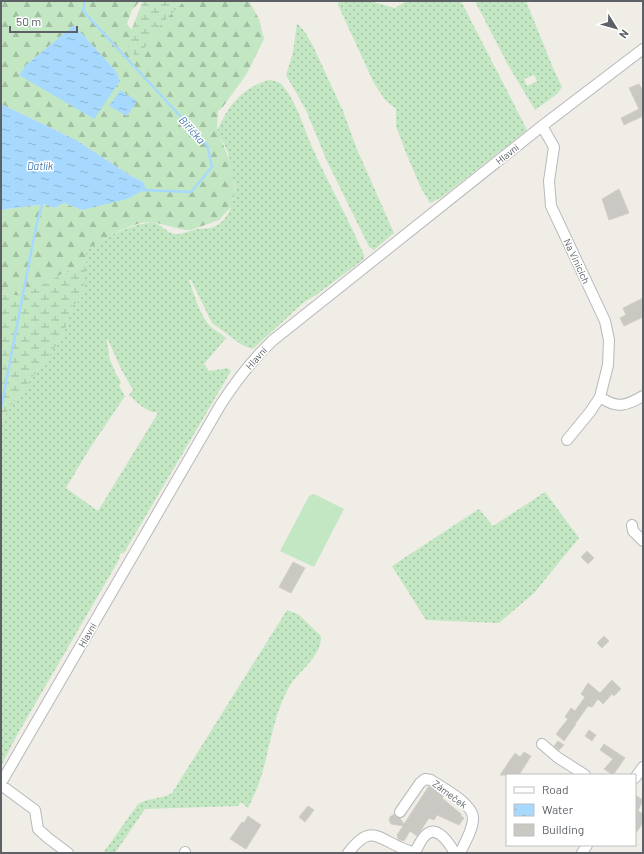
<svg xmlns="http://www.w3.org/2000/svg" width="644" height="854" font-family="Barlow,sans-serif">
  <style>
    .grass { fill: url(#grass-dots); fill-rule: evenodd }
    .forest { fill: url(#forest-firs); fill-rule: evenodd }
    .wetland { fill: url(#wetland-marsh) }
    .pitch { fill: #c3e7c3 }
    .water { fill: url(#water-ripples) }
    .lines { fill: none; stroke-linecap: round; stroke-linejoin: round }
    .stream { stroke: #a7d9fe; stroke-width: 2.5 }
    .building { fill: #cac8c3; stroke: #d4cfc4 }
    .minor-casing { stroke: #b6b8bc; stroke-width: 12 }
    .minor { stroke: #fff; stroke-width: 10 }
    .labels { text-anchor: middle; stroke-width: 3; stroke-linejoin: round; paint-order: stroke }
    .street-label { font-size: 10px; fill: #5d6166; stroke: #fff }
    .water-label { font-size: 11px; font-style: italic; fill: #4379b1; stroke: #fff }
  </style>
  <defs>
    <pattern id="grass-dots" width="8" height="8" patternUnits="userSpaceOnUse"><rect width="8" height="8" fill="#c3e7c3"/><path d="M2 2h.1M6 6h.1" fill="none" stroke="#a2bfa2" stroke-width="1.8" stroke-linecap="round"/></pattern>
    <pattern id="forest-firs" width="22" height="20" patternUnits="userSpaceOnUse"><rect width="22" height="20" fill="#c3e7c3"/><path d="M5 1l3.5 6h-7zM16 11l3.5 6h-7z" fill="#a2bfa2"/></pattern>
    <pattern id="wetland-marsh" width="20" height="14" patternUnits="userSpaceOnUse"><rect width="20" height="14" fill="#c3e7c3"/><path d="M1 5h8M5 5V1M11 12h8M15 12V8" fill="none" stroke="#a2bfa2"/></pattern>
    <pattern id="water-ripples" width="26" height="14" patternUnits="userSpaceOnUse"><rect width="26" height="14" fill="#a7d9fe"/><path d="M2 4q2-2 4 0t4 0M15 11q2-2 4 0t4 0" fill="none" stroke="#8bb3d1"/></pattern>
  </defs>
  <rect width="100%" height="100%" fill="#f0ede6"/>
  <path class="grass" d="M339 1H370L395 8 407 1H461L527 130 442 197 430 203 421 188 406 153 396 126V109L385 100 374 83 338 5Z
    M475 1H526L553 68 562 87 557 94 535 110 508 65ZM534 75 537 81 527 86 524 79Z
    M297 23 305 32 313 46 343 111 356 147 394 233 374 250 369 247 326 159 306 110 286 75 293 52Z
    M269 80C275 81 279 81 283 86 297 103 303 126 312 147 328 183 348 218 364 255V259L316 295 304 302 253 349 242 345 212 323 191 280H189C194 294 200 316 210 326 215 331 221 333 226 338L204 364 209 371 228 368 231 371 124 553H121L119 556 120 558 17 735 1 766V424L6 413 62 338 73 306 81 299 85 281 86 250C104 238 124 227 147 223 160 220 164 232 174 234 182 235 190 230 198 229 202 228 208 229 213 227 226 223 233 206 235 193 236 188 234 183 233 178 230 160 229 147 216 133 227 107 241 88 269 80ZM106 338 109 342 121 369 133 390 129 395C138 403 146 412 158 413L98 511 66 488 88 451 125 396 119 386 121 382 116 374 109 357V351Z
    M545 492 579 538 534 593 499 623 426 620 392 566 479 509 493 526Z
    M287 610 299 615 321 636C322 658 297 671 288 689 274 715 270 745 262 774 259 785 253 797 248 808L241 802 238 806 145 809 115 853H103L138 804C149 798 161 799 172 793Z"/>
  <path class="forest" d="M1 1H140L132 10 127 24 131 29 135 31 173 1H249L259 19 264 39 246 75 222 108 218 111 217 127 218 132 231 164 235 192 232 206 219 220 191 230H185C174 228 158 222 148 222 128 224 102 240 86 250V261L21 296 1 294V210L44 204 54 208 64 203 82 210 143 182 128 174 76 140 1 104ZM74 25 116 71 19 75 26 65Z"/>
  <path class="wetland" d="M143 1H185L164 21 137 58 128 47 132 28Z
    M86 261 85 281 81 299 73 306 62 338 6 413 1 424V294L21 296Z"/>
  <path class="pitch" d="M314 494 344 509 314 567 280 551 309 496Z"/>
  <path class="water" d="M74 25 116 71 120 81 94 119 19 75 26 65Z
    M120 90 137 101 127 116 109 106Z
    M1 104 76 140 128 174 143 182 146 189 127 199 82 210 64 203 54 208 44 204 1 210Z"/>
  <g class="lines">
    <path class="stream" d="M85 1 83 11 207 145 212 167 191 192 142 190
      M1 408 36 227 43 201"/>
  </g>
  <path class="building" d="M639 84 643 91V116L624 125 621 118 639 109 629 88Z
    M619 189 629 213 609 220 602 199Z
    M643 298V317L624 326 620 318 626 315 623 308Z
    M587 551 594 558 588 564 581 557Z
    M293 562 305 568 291 593 279 587Z
    M604 636 609 641 602 648 597 643Z
    M612 680 621 689 614 696 612 694 603 704 598 699 592 707 588 706 575 724H576L564 741 556 734 568 719 565 717 571 708 575 711 585 697 581 694 588 683 600 693Z
    M589 730 596 735 592 741 585 736Z
    M558 741 564 745 559 750 554 746Z
    M604 744 625 758 613 775 604 769 613 759 600 750Z
    M524 752 531 756 519 775H500L515 753 520 757Z
    M429 786 444 796 442 798 461 814V816L464 818 459 825 437 815 434 820 429 818 417 836 410 831 404 841 398 839 397 835 403 826 391 824 389 820 390 817 394 814 396 817 400 818 404 824Z
    M635 795 643 800 638 811 643 814V823L635 834Z
    M308 806 314 810 305 822 299 817Z
    M248 816 261 825 246 849 230 839 242 822 244 823Z"/>
  <g class="lines">
    <defs>
      <path id="minor" d="M542 126 554 147 549 181 551 206 605 321 609 340 608 365 600 397 590 412 567 440
        M600 397C617 409 626 406 643 396
        M632 525 633 531 643 541
        M542 744 557 757 585 775
        M635 778 643 767
        M1 783 221 404C236 381 252 360 272 341L542 126 643 49
        M1 785 35 810 38 829 48 838 68 853
        M400 812 420 783 425 779 431 780C442 787 473 804 473 818 473 830 465 842 460 853
        M415 852C418 847 422 837 427 834 438 825 450 845 455 853
        M185 853V852
        M348 853C371 823 377 838 404 849 408 851 412 851 416 853
        M582 853 587 845"/>
    </defs>
    <use href="#minor" class="minor-casing"/>
    <use href="#minor" class="minor"/>
  </g>
  <g class="labels">
    <g class="street-label">
      <text transform="translate(507 154) rotate(-39)" y="4">Hlavní</text>
      <text transform="translate(577 261) rotate(65)" y="4">Na Vinicích</text>
      <text transform="translate(256 358) rotate(-48)" y="4">Hlavní</text>
      <text transform="translate(87 635) rotate(-60)" y="4">Hlavní</text>
      <text transform="translate(450 794) rotate(37)" y="4">Zámeček</text>
    </g>
    <g class="water-label">
      <text transform="translate(192 130) rotate(48)" y="4">Biřička</text>
      <text x="40" y="170">Datlík</text>
    </g>
  </g>
  <rect width="644" height="854" fill="none" stroke="#5d6166" stroke-width="4"/>
  <rect x="506" y="774" width="130" height="72" fill="#ffffff" stroke="#bec0c2"/>
  <rect x="514" y="787" width="20" height="6" fill="#ffffff" stroke="#bec0c2"/>
  <text x="542" y="794" font-size="12" fill="#5d6166">Road</text>
  <rect x="514" y="804" width="20" height="12" fill="url(#water-ripples)" stroke="#bec0c2"/>
  <text x="542" y="814" font-size="12" fill="#5d6166">Water</text>
  <rect x="514" y="824" width="20" height="12" fill="#cac8c3" stroke="#bec0c2"/>
  <text x="542" y="834" font-size="12" fill="#5d6166">Building</text>
  <g transform="translate(616 28) rotate(127)" stroke="#ffffff" stroke-width="3" paint-order="stroke">
  <path d="M0-3L7 15L0 10L-7 15Z" fill="#5d6166"/>
  <text y="-6" font-size="11" font-weight="bold" text-anchor="middle" fill="#5d6166">N</text>
  </g>
  <path d="M10 26v6h67v-6" fill="none" stroke="#5d6166" stroke-width="2"/>
  <text x="16" y="26" font-size="12" fill="#5d6166" stroke="#ffffff" stroke-width="3" paint-order="stroke">50 m</text>
</svg>
